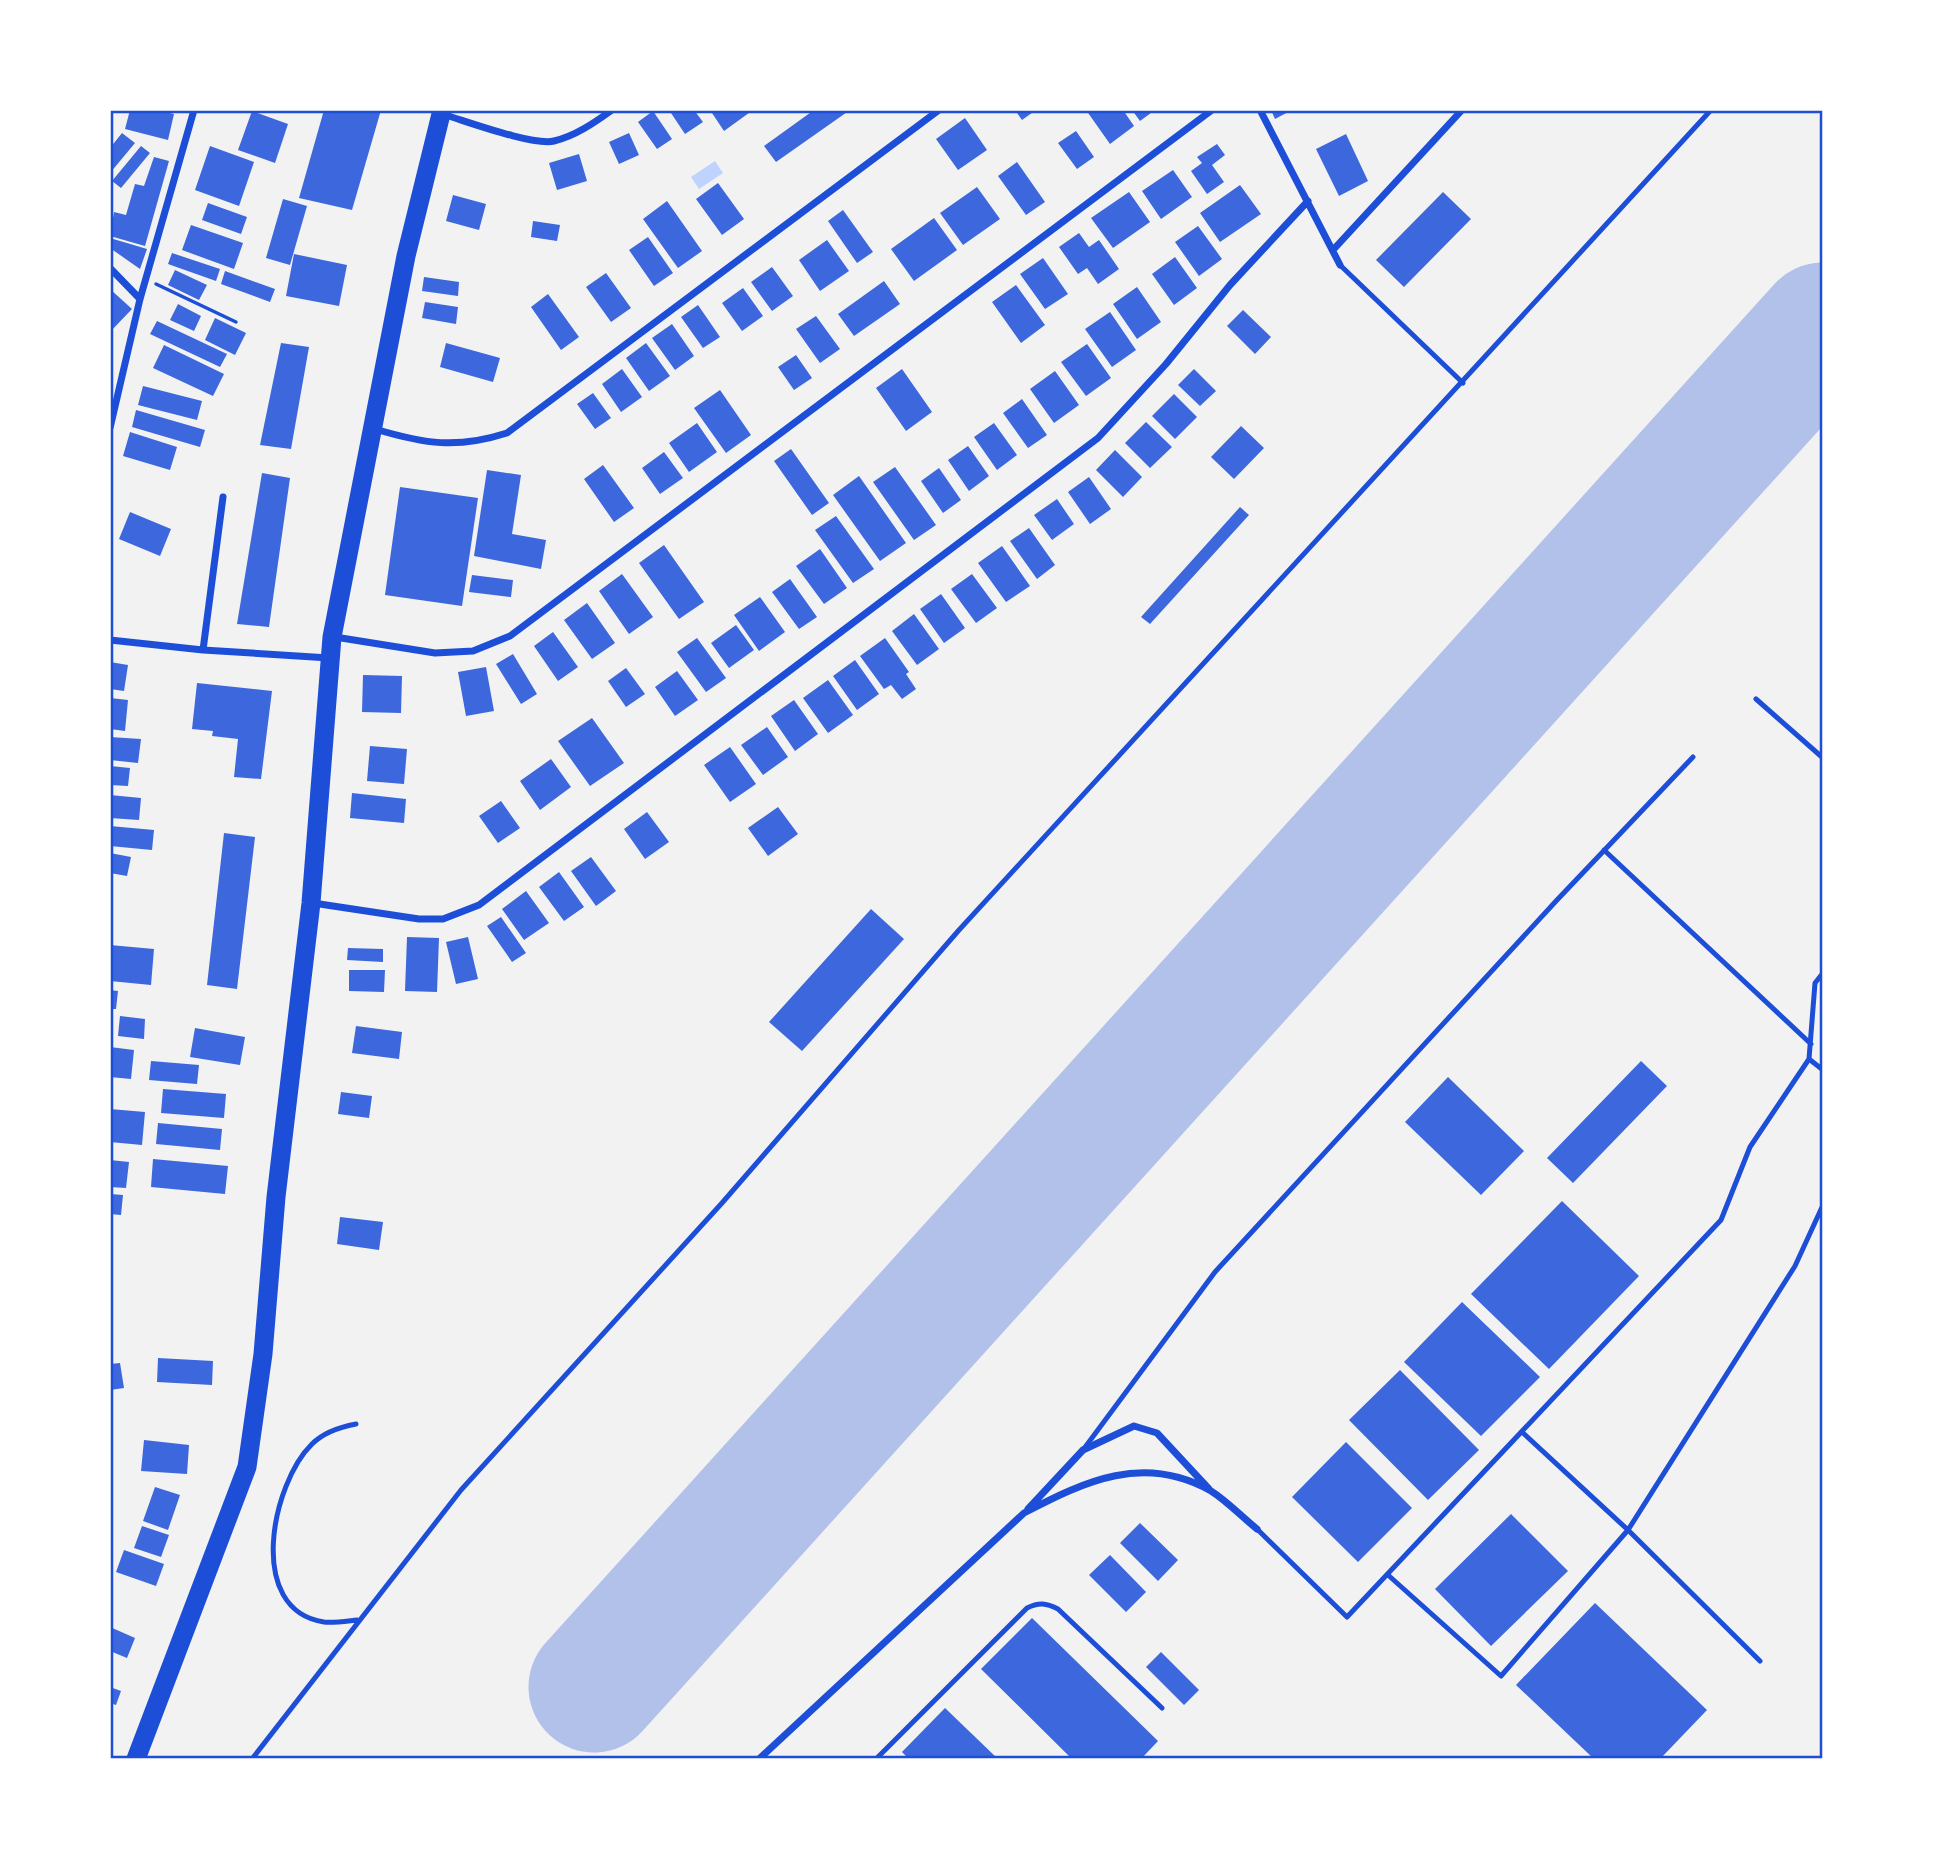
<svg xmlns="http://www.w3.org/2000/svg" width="1933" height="1869" font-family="Barlow,sans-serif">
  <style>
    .water { fill: #bfd3fe }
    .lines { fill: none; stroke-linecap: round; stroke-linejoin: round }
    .runway { stroke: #b2c1ea; stroke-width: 131 }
    .building { fill: #3d67dc }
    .path { stroke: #1d4ed8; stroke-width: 3.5 }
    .service { stroke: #1d4ed8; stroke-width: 5 }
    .minor { stroke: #1d4ed8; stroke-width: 7 }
    .trunk { stroke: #1d4ed8; stroke-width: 19 }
    .neatline { fill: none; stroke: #1d4ed8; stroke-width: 2.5 }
  </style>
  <rect width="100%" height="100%" fill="#f2f2f2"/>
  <path class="water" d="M715 161 723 173 699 189 691 177Z"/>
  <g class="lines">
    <path class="runway" d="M594 1687 1823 328"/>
  </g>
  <path class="building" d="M130 110H158L174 114 168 140 125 129Z
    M324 110H381L352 210 299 198Z
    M669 110H694L703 122 685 134Z
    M710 110H753L724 131Z
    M814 110H850L776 162 764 146Z
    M1015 110H1036L1022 120Z
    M1086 110H1123L1134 126 1110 144Z
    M1132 110H1155L1140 121Z
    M1271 110H1292L1275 119Z
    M252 111 288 124 275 163 238 150Z
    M653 111 672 139 657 149 638 122Z
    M965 118 987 150 958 170 936 139Z
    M1076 131 1094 157 1077 169 1058 143Z
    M122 133 135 143 110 173V148Z
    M629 133 639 155 619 164 609 142Z
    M1346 134 1368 181 1339 196 1316 149Z
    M1217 144 1225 155 1212 165 1224 182 1207 194 1191 171 1202 163 1197 157Z
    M141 146 150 153 121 188 112 181Z
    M210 146 254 162 239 206 195 190Z
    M579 154 587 181 557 190 549 163Z
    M154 157 169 161 145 246 110 236 114 212 126 215 135 184 144 186Z
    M1017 162 1045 202 1026 215 998 176Z
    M1173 170 1192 197 1161 219 1142 191Z
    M718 183 744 219 722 235 696 199Z
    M1240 185 1261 214 1220 242 1200 213Z
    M977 187 1000 219 963 245 940 213Z
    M1129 192 1150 222 1113 248 1091 218Z
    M1443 192 1471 219 1404 287 1376 260Z
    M453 195 486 204 479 230 446 221Z
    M283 199 307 206 290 265 266 258Z
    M667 201 702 251 678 268 643 219Z
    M208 203 247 217 241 234 202 220Z
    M843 210 873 252 857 263 828 221Z
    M934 218 957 250 914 281 891 249Z
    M533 221 560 225 557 241 531 237Z
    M191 225 243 243 234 269 182 250Z
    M1198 226 1222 259 1199 276 1175 242Z
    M1079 233 1089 247 1099 240 1119 269 1098 284 1087 268 1078 274 1059 247Z
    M648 237 673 273 654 286 629 250Z
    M110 238 147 249 140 269 110 248Z
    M827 240 849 271 820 291 799 260Z
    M172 253 220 269 216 281 168 264Z
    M294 254 347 265 339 306 286 296Z
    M1175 257 1197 288 1174 305 1152 274Z
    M1043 258 1068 294 1045 309 1020 274Z
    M772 267 793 296 772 311 751 282Z
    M175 270 207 285 199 300 168 285Z
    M225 271 275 289 270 302 221 284Z
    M606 273 631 308 611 322 586 287Z
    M424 277 459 282 458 296 422 291Z
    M884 281 900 304 854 336 838 314Z
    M1016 285 1045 325 1021 343 992 302Z
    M1137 287 1161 322 1137 339 1113 304Z
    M743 288 763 316 742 331 722 303Z
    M110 289 132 309 110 332Z
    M548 294 579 337 561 350 531 307Z
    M425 302 458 307 456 324 422 318Z
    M178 304 201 316 194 331 170 320Z
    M698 305 720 337 703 348 681 317Z
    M1243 310 1271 337 1255 354 1227 326Z
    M1110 312 1136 350 1112 367 1085 329Z
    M816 316 840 349 820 363 796 329Z
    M215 318 246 333 235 355 205 340Z
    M157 321 227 354 220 367 150 334Z
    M672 324 694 356 675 370 652 338Z
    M281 343 309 347 291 449 260 445Z
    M446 343 500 358 493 382 440 367Z
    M646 343 670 376 649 391 626 358Z
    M1087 344 1111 378 1086 396 1061 362Z
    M164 345 224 374 213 396 153 368Z
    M796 355 812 378 794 390 778 367Z
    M622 369 642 397 621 412 602 384Z
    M902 369 932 412 906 431 876 388Z
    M1194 369 1216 391 1200 406 1178 385Z
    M1055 371 1079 405 1054 423 1030 389Z
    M143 386 202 401 197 420 138 405Z
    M720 390 751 435 726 453 694 408Z
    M593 393 611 418 595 429 577 404Z
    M1174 394 1197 417 1175 439 1152 416Z
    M1022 399 1047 435 1028 448 1003 413Z
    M136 410 205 430 200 447 132 427Z
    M1146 422 1172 447 1150 468 1125 443Z
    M697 423 717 452 689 472 669 443Z
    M994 423 1017 455 997 470 974 437Z
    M1241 426 1264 448 1234 479 1211 457Z
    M130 432 177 447 170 470 123 456Z
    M968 446 989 476 969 491 948 460Z
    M791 449 829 503 812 515 774 461Z
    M1115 450 1142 477 1123 497 1096 470Z
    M664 452 683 478 660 494 642 468Z
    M603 465 634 508 614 522 584 479Z
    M895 467 936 525 914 540 873 482Z
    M939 468 961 500 943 513 921 481Z
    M487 470 521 475 512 534 546 540 541 569 474 556Z
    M262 473 290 478 269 627 237 624Z
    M859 476 906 543 880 561 833 495Z
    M1089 477 1111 509 1090 524 1068 492Z
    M400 487 478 498 462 606 385 595Z
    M1057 499 1074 524 1052 540 1034 515Z
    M1240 507 1249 515 1150 624 1141 617Z
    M130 512 171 529 160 556 119 539Z
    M836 516 874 569 853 583 815 530Z
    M1029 528 1055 565 1037 579 1010 541Z
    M664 545 704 602 679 619 639 563Z
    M1002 546 1030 586 1006 602 978 563Z
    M820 549 847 588 824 604 796 566Z
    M622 574 653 617 629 634 599 591Z
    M972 574 997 608 976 623 951 589Z
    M472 575 513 580 511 597 469 592Z
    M790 579 817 617 799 629 772 592Z
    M941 594 965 628 944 643 920 609Z
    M760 597 785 632 759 651 734 615Z
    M587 603 615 643 592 659 564 620Z
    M914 614 939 649 917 665 892 631Z
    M736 625 754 650 729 668 711 643Z
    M553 632 578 667 558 681 534 646Z
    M697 638 726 678 706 692 677 652Z
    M885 638 909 672 906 674 916 689 902 699 891 685 884 689 860 656Z
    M513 654 537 694 521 704 496 664Z
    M855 660 879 694 857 710 833 676Z
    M110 662 128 665 124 691 110 689Z
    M486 667 494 711 466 716 458 672Z
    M626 668 645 694 626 707 608 681Z
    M677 671 698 700 675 716 655 687Z
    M363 675 402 676 401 713 362 712Z
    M828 680 853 715 828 733 803 698Z
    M197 683 272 691 261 779 234 777 238 739 212 736 213 731 192 729Z
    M110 698 128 700 125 731 110 729Z
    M794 700 818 734 795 751 771 716Z
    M592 718 624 763 590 786 558 741Z
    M767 727 788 757 763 775 741 745Z
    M110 737 141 739 138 763 110 760Z
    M370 746 407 749 404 784 367 781Z
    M730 747 756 784 730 802 704 765Z
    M551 759 571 787 540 810 520 781Z
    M110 766 130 768 128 786 110 785Z
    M352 793 406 799 404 823 350 818Z
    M110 795 141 798 139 820 110 818Z
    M501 801 520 828 498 843 479 816Z
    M778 807 798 834 768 856 748 828Z
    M647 812 669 842 645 859 624 829Z
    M110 826 154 830 152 850 110 846Z
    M224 833 255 837 237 989 207 985Z
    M110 853 131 857 127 876 110 873Z
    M591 857 616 891 596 906 571 871Z
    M559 872 584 907 564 921 539 887Z
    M526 891 549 923 524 940 502 909Z
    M871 909 904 939 802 1051 769 1022Z
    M501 917 526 953 512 962 487 926Z
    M407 937 439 938 437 992 405 991Z
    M468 937 478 979 456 984 446 942Z
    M110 945 154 949 151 985 110 981Z
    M348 948 383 949V962L347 960Z
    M349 970H385L384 992 349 991Z
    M110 990 118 991 116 1009H110Z
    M120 1016 145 1019 144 1039 118 1036Z
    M356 1026 402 1032 399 1059 352 1053Z
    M195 1028 245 1037 240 1065 190 1057Z
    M110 1047 134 1050 131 1079 110 1077Z
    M151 1061 199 1065 197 1084 149 1080Z
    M1641 1061 1667 1086 1573 1183 1547 1158Z
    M1448 1077 1524 1151 1481 1195 1405 1122Z
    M163 1089 226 1094 224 1118 161 1113Z
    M341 1092 372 1096 369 1118 338 1114Z
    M110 1109 145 1112 142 1145 110 1142Z
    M158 1123 222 1129 220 1150 156 1144Z
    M153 1159 228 1166 225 1194 151 1187Z
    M110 1160 129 1162 126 1188 110 1187Z
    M110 1194 123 1195 121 1215 110 1214Z
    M1562 1201 1639 1276 1549 1369 1471 1294Z
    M340 1217 383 1222 379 1250 337 1244Z
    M1462 1302 1540 1377 1481 1436 1404 1362Z
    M158 1358 213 1361 212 1385 157 1382Z
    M120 1363 124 1388 110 1390V1364Z
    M1400 1370 1479 1450 1428 1500 1349 1420Z
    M144 1440 189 1445 187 1474 141 1471Z
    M1346 1442 1412 1508 1358 1562 1292 1497Z
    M155 1487 180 1495 168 1530 143 1521Z
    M1511 1514 1568 1571 1491 1646 1435 1589Z
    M1140 1523 1178 1560 1158 1581 1120 1543Z
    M142 1526 169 1535 161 1557 134 1548Z
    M124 1550 164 1564 156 1586 116 1572Z
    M1110 1555 1146 1592 1126 1612 1089 1575Z
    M1595 1603 1707 1710 1660 1759H1594L1516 1685Z
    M1032 1618 1158 1741 1141 1759H1072L981 1669Z
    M110 1627 135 1638 127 1658 110 1651Z
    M1161 1652 1199 1690 1184 1705 1146 1667Z
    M110 1687 121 1691 116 1705 110 1703Z
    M945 1708 998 1759H909L902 1752Z"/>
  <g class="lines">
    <path class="path" d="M156 284 236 322"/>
    <path class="service" d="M1340 265 1463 383
      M1756 699 1823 758
      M1604 850 1811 1044
      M1809 1059 1823 1070
      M356 1424C340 1427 324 1432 312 1444 272 1483 245 1610 324 1622 334 1623 347 1621 357 1620
      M1522 1432 1628 1530 1760 1661
      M1083 1450 1215 1272 1557 900 1693 757
      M1257 1529 1347 1617 1721 1220 1750 1147 1809 1059 1815 983 1823 973
      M1388 1575 1501 1676 1628 1530 1795 1266 1823 1205
      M252 1759 461 1490 722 1203 959 930 1711 110
      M876 1759 1027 1608C1039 1602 1046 1603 1058 1609L1162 1708"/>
    <path class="minor" d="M1260 110 1340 265
      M442 114C466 121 533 146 554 141 575 136 594 123 612 110
      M1333 250 1462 110
      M110 268 140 299
      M110 428 140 299 194 110
      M375 429C425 444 457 449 507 433L939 110
      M335 637 435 653 473 651 510 636 1212 110
      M110 640 203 650 329 658
      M203 650 223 497
      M313 903 419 919H443L479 905 1098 438 1166 364 1230 285 1308 201
      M1028 1509 1083 1450 1134 1426 1157 1433 1209 1489
      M759 1759 1024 1513C1085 1481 1144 1453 1211 1491 1227 1501 1242 1517 1257 1529"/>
    <path class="trunk" d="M136 1759 247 1467 263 1354 276 1197 311 903 332 637 406 256 442 110"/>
  </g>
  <rect width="1933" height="1869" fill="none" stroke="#ffffff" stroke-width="224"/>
  <rect x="112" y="112" width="1709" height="1645" class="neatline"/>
</svg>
